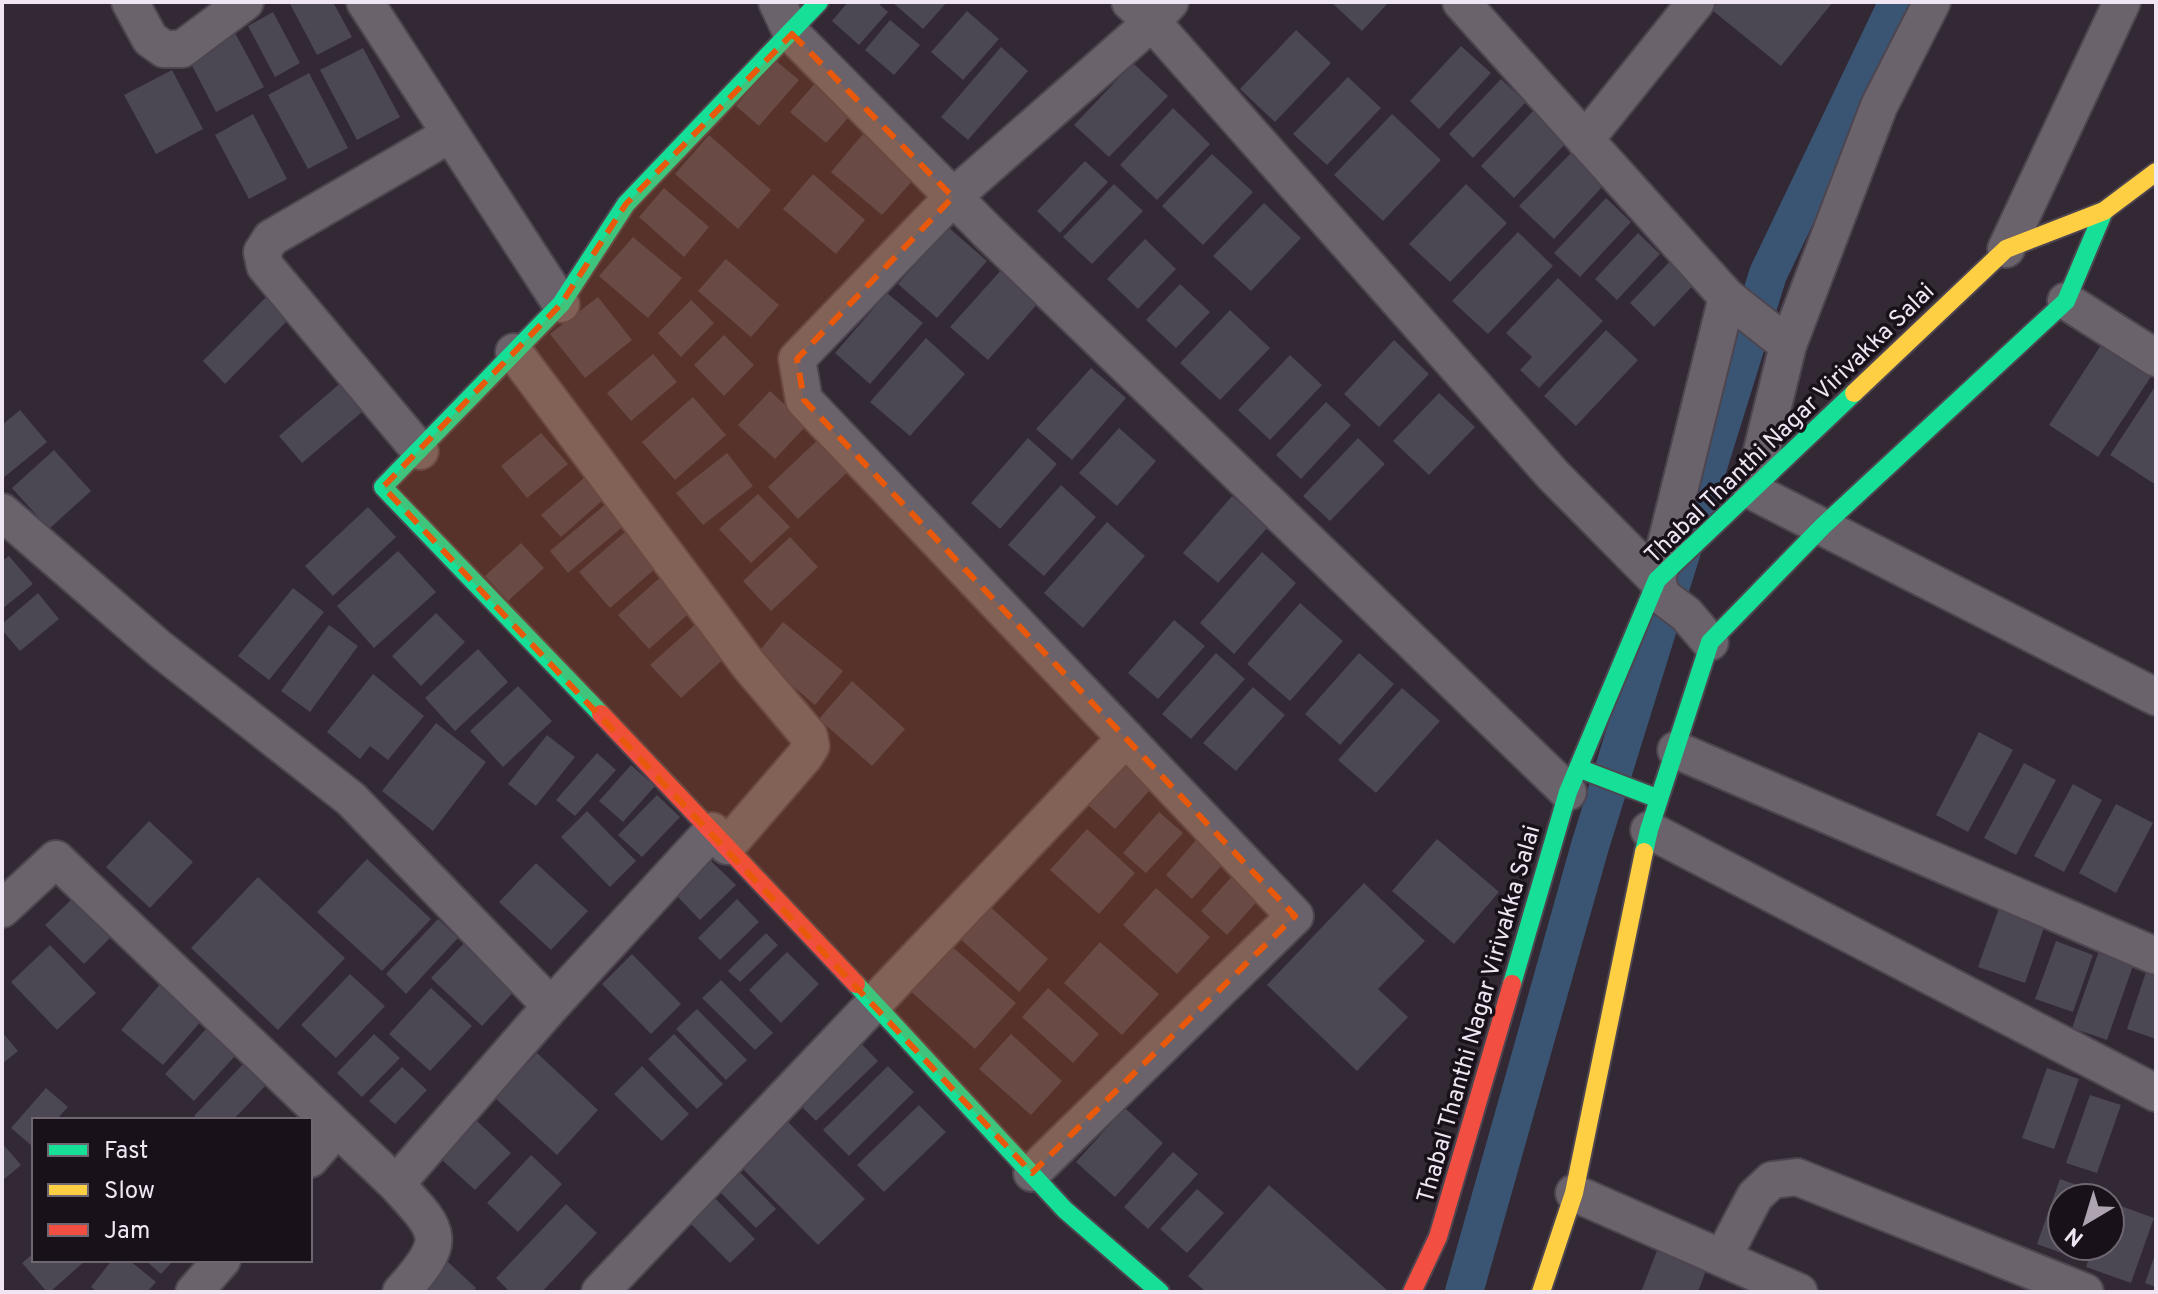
<svg xmlns="http://www.w3.org/2000/svg" width="2158" height="1294" font-family="Overpass,sans-serif">
  <style>
    .lines { fill: none; stroke-linecap: round; stroke-linejoin: round }
    .canal { stroke: #3a5573; stroke-width: 38 }
    .building { fill: #4b4753 }
    .street-casing { stroke: #4d454f; stroke-width: 40 }
    .fast-casing { stroke: #4d454f; stroke-width: 22 }
    .slow-casing { stroke: #4d454f; stroke-width: 22 }
    .jam-casing { stroke: #4d454f; stroke-width: 22 }
    .street { stroke: #6a636b; stroke-width: 36 }
    .fast { stroke: #16e098; stroke-width: 18 }
    .slow { stroke: #ffcf43; stroke-width: 18 }
    .jam { stroke: #f24e42; stroke-width: 18 }
    .marked { fill: #e8590c; fill-opacity: 0.2; stroke: #e8590c; stroke-width: 6; stroke-dasharray: 16 10; stroke-linejoin: round }
    .labels { text-anchor: middle; stroke-width: 7; stroke-linejoin: round; paint-order: stroke }
    .street-label { font-size: 24px; fill: #f0e5f3; stroke: #18111a }
  </style>
  <rect width="100%" height="100%" fill="#322934"/>
  <g class="lines">
    <path class="canal" d="M1464 1292 1590 846 1768 274 1898 2"/>
  </g>
  <path class="building" d="M289 2H333L352 37 317 55Z
    M848 2H877L888 12 859 45 832 21Z
    M892 2H947L923 29Z
    M1331 2H1389L1362 31Z
    M1718 2H1833L1781 66 1712 10Z
    M967 11 999 39 963 80 931 52Z
    M273 12 300 63 275 77 248 26Z
    M890 20 920 45 894 75 865 50Z
    M1296 30 1331 63 1275 122 1240 89Z
    M235 33 264 87 216 112 188 58Z
    M1461 46 1491 73 1439 129 1410 101Z
    M1001 47 1028 71 968 140 941 117Z
    M363 48 400 117 357 140 320 70Z
    M775 60 799 80 759 126 736 106Z
    M1133 63 1168 96 1109 157 1074 125Z
    M172 70 203 129 156 154 124 95Z
    M309 73 348 148 308 169 268 95Z
    M1348 77 1381 108 1327 165 1293 134Z
    M1501 79 1526 102 1473 158 1449 134Z
    M818 80 854 111 826 143 790 112Z
    M1173 108 1210 144 1157 200 1120 165Z
    M1534 110 1567 142 1514 198 1481 166Z
    M253 114 287 179 249 199 215 135Z
    M1392 114 1441 160 1383 221 1334 175Z
    M863 134 914 179 882 215 831 172Z
    M709 135 771 190 738 229 675 174Z
    M1571 153 1604 185 1554 239 1519 206Z
    M1212 154 1253 192 1203 245 1162 206Z
    M1085 161 1108 182 1060 233 1037 211Z
    M813 174 865 220 836 254 783 209Z
    M1114 184 1143 211 1092 264 1063 237Z
    M1466 184 1507 223 1450 282 1409 244Z
    M664 188 709 227 684 257 639 217Z
    M1606 198 1631 222 1580 277 1554 253Z
    M1264 203 1301 238 1251 291 1213 256Z
    M948 227 987 261 937 318 898 284Z
    M1518 232 1553 266 1488 334 1452 301Z
    M1638 233 1660 254 1617 300 1595 279Z
    M633 237 682 278 648 318 599 276Z
    M1145 239 1176 269 1138 309 1107 279Z
    M1676 255 1699 279 1654 327 1630 303Z
    M726 259 779 305 751 337 698 291Z
    M1002 269 1039 302 988 360 950 327Z
    M1558 278 1603 321 1539 388 1520 370 1532 357 1506 333Z
    M1180 284 1210 312 1176 348 1146 320Z
    M270 293 293 315 225 384 203 361Z
    M887 293 923 323 870 384 835 353Z
    M598 297 632 340 585 378 550 334Z
    M691 300 714 323 681 357 658 333Z
    M1230 310 1270 348 1220 400 1180 363Z
    M1606 330 1638 360 1576 426 1544 396Z
    M724 335 754 365 724 396 694 365Z
    M926 338 965 374 910 436 870 402Z
    M2105 339 2154 372 2098 457 2049 425Z
    M1394 340 1429 374 1379 427 1344 394Z
    M653 354 677 382 631 421 607 393Z
    M1290 355 1322 385 1270 440 1238 410Z
    M1091 368 1126 398 1072 460 1036 429Z
    M344 380 368 407 302 463 279 436Z
    M2156 385V485L2110 455Z
    M770 391 807 425 775 459 738 425Z
    M1439 393 1475 427 1429 475 1393 441Z
    M693 397 726 435 675 480 642 442Z
    M1326 402 1351 425 1301 479 1276 455Z
    M20 410 47 442 2 479V425Z
    M1119 428 1156 461 1117 506 1079 473Z
    M541 433 568 464 527 498 501 466Z
    M823 435 853 467 798 519 768 487Z
    M1028 438 1057 464 1000 529 971 503Z
    M1358 438 1385 464 1330 521 1303 496Z
    M54 450 91 491 49 529 12 488Z
    M727 453 753 486 703 525 676 493Z
    M584 478 603 500 561 537 541 515Z
    M1061 485 1096 517 1044 576 1008 545Z
    M758 494 790 527 751 563 719 529Z
    M1232 496 1268 527 1218 583 1183 553Z
    M607 503 625 525 568 573 550 551Z
    M368 507 396 537 333 596 305 566Z
    M1107 522 1145 556 1083 628 1044 593Z
    M625 532 656 568 610 608 579 572Z
    M790 537 818 567 771 611 743 581Z
    M521 543 544 568 508 601 485 576Z
    M398 551 436 592 374 648 337 606Z
    M1262 552 1296 583 1234 654 1200 623Z
    M9 556 33 584 2 609V561Z
    M663 575 694 609 649 649 618 615Z
    M293 588 324 612 269 680 238 656Z
    M38 593 59 619 20 651 2 630V624Z
    M1300 603 1343 641 1290 701 1247 664Z
    M436 613 465 642 421 686 392 656Z
    M1174 620 1205 646 1158 699 1128 673Z
    M699 621 729 654 681 698 650 665Z
    M783 622 843 671 815 705 756 655Z
    M329 625 358 646 310 712 281 691Z
    M478 649 508 682 455 731 425 698Z
    M1216 653 1245 679 1191 739 1162 714Z
    M1359 653 1394 684 1340 745 1305 714Z
    M373 674 424 716 388 760 370 746 360 759 327 732Z
    M852 681 905 729 872 766 819 719Z
    M518 686 552 721 503 767 470 731Z
    M1253 687 1285 715 1236 771 1203 743Z
    M1402 688 1440 721 1376 793 1338 760Z
    M436 723 486 762 433 831 382 791Z
    M1979 732 2013 750 1968 832 1936 815Z
    M547 735 575 757 536 806 508 784Z
    M597 753 616 770 575 816 556 800Z
    M1130 756 1157 782 1115 829 1087 804Z
    M2024 763 2056 780 2016 855 1984 838Z
    M631 765 655 786 623 822 599 801Z
    M2073 784 2102 800 2064 872 2034 856Z
    M657 795 680 817 642 857 618 835Z
    M2116 804 2153 823 2116 893 2079 873Z
    M587 811 636 861 610 887 561 837Z
    M1159 812 1183 833 1146 873 1123 853Z
    M149 821 193 862 150 908 106 867Z
    M1087 829 1135 873 1099 914 1050 870Z
    M1437 839 1499 892 1454 944 1392 891Z
    M1196 840 1223 864 1192 899 1166 875Z
    M367 859 431 919 382 971 317 912Z
    M709 859 736 885 700 920 674 893Z
    M536 863 588 911 551 950 499 902Z
    M1235 873 1261 897 1227 935 1201 911Z
    M258 877 345 958 278 1030 191 948Z
    M1364 883 1425 941 1378 989 1408 1017 1357 1071 1267 985Z
    M1156 888 1210 937 1177 974 1123 925Z
    M2003 897 2049 913 2025 983 1978 967Z
    M73 898 111 937 84 964 45 925Z
    M737 899 759 922 720 960 698 938Z
    M986 903 1048 959 1019 992 957 936Z
    M438 919 458 938 406 994 386 974Z
    M766 933 778 945 740 982 728 971Z
    M468 939 519 986 482 1026 431 978Z
    M2056 941 2093 955 2073 1012 2035 999Z
    M947 942 1016 1003 975 1049 907 988Z
    M1100 942 1159 994 1122 1035 1064 983Z
    M50 945 96 993 57 1030 11 982Z
    M2100 948 2135 960 2107 1040 2072 1028Z
    M787 952 819 984 781 1023 749 990Z
    M632 954 681 1004 651 1034 602 984Z
    M2146 972 2156 976V1039L2127 1029Z
    M350 974 385 1006 336 1058 301 1025Z
    M721 980 773 1033 755 1050 702 998Z
    M161 983 203 1019 163 1065 121 1030Z
    M431 988 472 1026 430 1071 389 1034Z
    M1048 988 1099 1034 1073 1063 1022 1017Z
    M697 1009 747 1060 726 1080 676 1029Z
    M206 1029 235 1056 194 1101 165 1074Z
    M2 1032 18 1051 2 1064Z
    M374 1034 400 1058 362 1097 337 1073Z
    M674 1034 723 1084 697 1109 648 1059Z
    M1011 1034 1062 1081 1031 1115 979 1069Z
    M853 1035 878 1061 816 1121 790 1095Z
    M537 1053 598 1110 557 1155 495 1098Z
    M245 1062 268 1083 233 1120H199L194 1116Z
    M642 1066 689 1114 662 1141 614 1094Z
    M888 1066 914 1092 849 1156 823 1130Z
    M402 1067 427 1090 395 1124 369 1101Z
    M2047 1068 2079 1079 2054 1149 2022 1138Z
    M46 1088 68 1107 56 1120H34L32 1146 11 1128Z
    M2090 1095 2121 1105 2097 1173 2066 1163Z
    M919 1105 946 1132 884 1192 857 1165Z
    M1125 1108 1163 1143 1115 1197 1076 1162Z
    M783 1117 865 1199 818 1245 736 1162Z
    M477 1121 511 1153 475 1190 442 1160Z
    M2 1143 21 1165 2 1181Z
    M1173 1152 1198 1174 1148 1229 1124 1207Z
    M531 1155 562 1184 518 1232 487 1203Z
    M734 1166 776 1209 756 1228 714 1186Z
    M2060 1179 2100 1193 2098 1198H2062V1246H2082L2078 1259 2037 1244Z
    M1269 1185 1387 1290 1385 1292H1206L1188 1276Z
    M706 1189 755 1239 730 1263 681 1214Z
    M1197 1189 1224 1213 1187 1253 1160 1229Z
    M2110 1202 2154 1218 2131 1283 2086 1267 2093 1246H2110Z
    M566 1204 597 1233 542 1292H510L496 1278Z
    M1658 1248 1707 1268 1698 1292H1641Z
    M2156 1252V1287L2145 1283Z
    M34 1253V1260H86L50 1292H47L22 1263Z
    M112 1260H129L156 1282 147 1292H97L91 1287Z
    M145 1260H174L161 1274Z
    M448 1262 476 1288 473 1292H420Z"/>
  <g class="lines">
    <defs>
      <path id="street" d="M130 2 150 39 164 49H182L245 2
        M365 2 561 304
        M777 2 792 34 987 231 1568 792
        M1130 2 1152 22 1553 475 1657 580 1662 596 1686 614 1710 642
        M1461 2 1727 297 1788 345
        M1932 2 1879 106 1788 345 1752 491 2156 697
        M1585 140 1696 2
        M2006 249 2122 2
        M2066 301 2156 358
        M514 352 748 664 809 736 811 746 804 757 727 846
        M420 451 265 266 262 252 271 238 449 135
        M2 512 160 649 351 799 551 1006
        M1657 580 1727 297
        M1676 750 2156 956
        M1649 830 2156 1093
        M2 909 56 859 396 1184 551 1006 712 831
        M310 1159 337 1128
        M1032 1173 1295 916 804 400 797 359 953 197 1152 22 1170 2
        M396 1184C441 1233 449 1239 401 1292
        M1574 1193 1799 1292
        M1723 1257 1755 1196 1772 1180 1797 1177 2085 1292
        M194 1292 222 1260
        M600 1292 1126 738"/>
      <path id="fast" d="M601 714 383 487 561 304 626 204 819 2
        M1578 768 1659 799
        M1644 852 1649 830 1710 642 1823 526 2066 301 2104 211
        M856 984 1065 1210 1160 1292
        M1512 984 1568 792 1657 580 1854 393"/>
      <path id="slow" d="M1854 393 2006 249 2104 211 2156 172
        M1541 1292 1574 1193 1644 852"/>
      <path id="jam" d="M601 714 856 984
        M1412 1292 1438 1237 1512 984"/>
    </defs>
    <use href="#street" class="street-casing"/>
    <use href="#fast" class="fast-casing"/>
    <use href="#slow" class="slow-casing"/>
    <use href="#jam" class="jam-casing"/>
    <use href="#street" class="street"/>
    <use href="#fast" class="fast"/>
    <use href="#slow" class="slow"/>
    <use href="#jam" class="jam"/>
  </g>
  <path class="marked" d="M792 34 953 197 797 359 804 400 1295 916 1032 1173 383 487 561 304 626 204Z"/>
  <g class="labels">
    <g class="street-label">
      <text transform="translate(1789 423) rotate(-44)" y="8">Thabal Thanthi Nagar Virivakka Salai</text>
      <text transform="translate(1478 1014) rotate(-74)" y="8">Thabal Thanthi Nagar Virivakka Salai</text>
    </g>
  </g>
  <rect width="2158" height="1294" fill="none" stroke="#f0e5f3" stroke-width="8"/>
  <rect x="32" y="1118" width="280" height="144" fill="#18111a" stroke="#6e6671" stroke-width="2"/>
  <rect x="48" y="1144" width="40" height="12" fill="#16e098" stroke="#6e6671" stroke-width="2"/>
  <text x="104" y="1158" font-size="24" fill="#f0e5f3">Fast</text>
  <rect x="48" y="1184" width="40" height="12" fill="#ffcf43" stroke="#6e6671" stroke-width="2"/>
  <text x="104" y="1198" font-size="24" fill="#f0e5f3">Slow</text>
  <rect x="48" y="1224" width="40" height="12" fill="#f24e42" stroke="#6e6671" stroke-width="2"/>
  <text x="104" y="1238" font-size="24" fill="#f0e5f3">Jam</text>
  <g transform="translate(2086 1222) rotate(218)"><circle r="38" fill="#18111a" stroke="#6e6671" stroke-width="2"/>
  <path d="M0-6L14 30L0 20L-14 30Z" fill="#aea3b0"/>
  <text y="-12" font-size="22" font-weight="bold" text-anchor="middle" fill="#f0e5f3">N</text>
  </g>
</svg>
